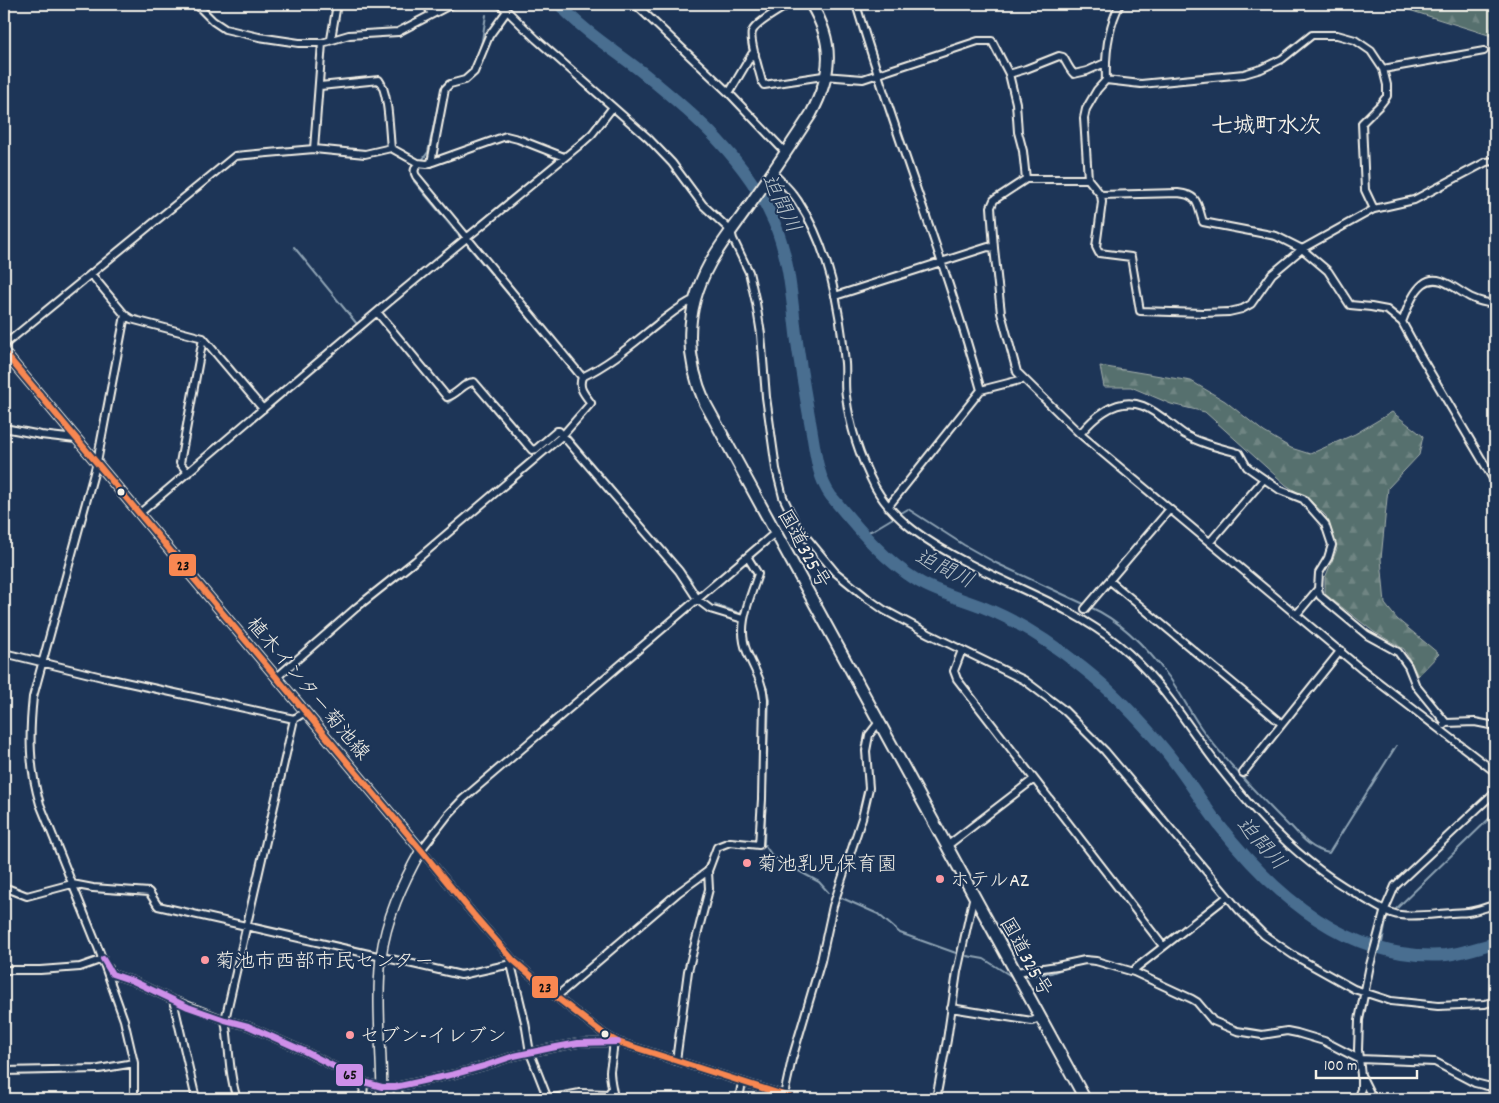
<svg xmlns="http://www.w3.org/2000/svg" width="1499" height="1103" font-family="Dekko,'Klee One',sans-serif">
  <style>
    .forest { fill: url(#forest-firs); stroke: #a5b0ab }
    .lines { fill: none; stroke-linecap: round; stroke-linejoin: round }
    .stream { stroke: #8da2b3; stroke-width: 2 }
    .river { stroke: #496e90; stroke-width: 12 }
    .minor-casing { stroke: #f4f1e8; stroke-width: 10 }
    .major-casing { stroke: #f4f1e8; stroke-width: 12 }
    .highway-casing { stroke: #f4f1e8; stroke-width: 14 }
    .minor { stroke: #1d3557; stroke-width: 6 }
    .major { stroke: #1d3557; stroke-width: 9 }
    .highway { stroke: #1d3557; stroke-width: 10 }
    .bus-1-casing { stroke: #1d3557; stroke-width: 10 }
    .bus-2-casing { stroke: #1d3557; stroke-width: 10 }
    .bus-1 { stroke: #f88751; stroke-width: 6 }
    .bus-2 { stroke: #ce8fe9; stroke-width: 6 }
    .bus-dot { fill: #f4f1e8; stroke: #1d3557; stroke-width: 2 }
    .poi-dot { fill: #ff9aa2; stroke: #1d3557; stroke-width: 2 }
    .labels { text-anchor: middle; stroke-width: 4; stroke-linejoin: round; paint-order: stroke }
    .street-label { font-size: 20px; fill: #f4f1e8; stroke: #1d3557 }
    .poi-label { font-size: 20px; fill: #f4f1e8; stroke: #1d3557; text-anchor: start }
    .water-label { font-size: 21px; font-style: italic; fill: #b8c3c9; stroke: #1d3557 }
    .quarter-label { font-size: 22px; font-weight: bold; fill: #f4f1e8; stroke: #1d3557 }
    .line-badge { stroke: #1d3557; stroke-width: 2 }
    .pale-badge-label { font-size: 14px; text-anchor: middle; font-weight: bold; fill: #111 }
  </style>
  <defs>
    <pattern id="forest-firs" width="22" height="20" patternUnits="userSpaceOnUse" patternTransform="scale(1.25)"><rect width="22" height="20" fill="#56706e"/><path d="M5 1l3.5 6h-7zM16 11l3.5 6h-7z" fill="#6f8583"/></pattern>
  </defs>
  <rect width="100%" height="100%" fill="#1d3557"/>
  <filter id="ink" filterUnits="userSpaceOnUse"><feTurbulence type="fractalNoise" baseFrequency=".02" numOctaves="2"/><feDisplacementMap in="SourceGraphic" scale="10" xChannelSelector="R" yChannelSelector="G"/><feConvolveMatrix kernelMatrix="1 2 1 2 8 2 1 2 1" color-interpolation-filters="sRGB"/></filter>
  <g filter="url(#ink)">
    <path class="forest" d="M1390 4H1495V37Z
      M1100 366 1191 381 1225 401 1264 432 1291 448 1310 454 1355 434 1392 412 1423 436 1419 455 1388 488 1381 559 1385 604 1397 619 1439 654 1418 676 1404 649 1374 632 1325 594V578L1337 549 1326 516 1311 501 1286 485 1205 412 1171 404 1131 387H1104Z"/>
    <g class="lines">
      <path class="stream" d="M476 60 482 41 486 15
        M423 159 428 152 442 87 447 81 454 80
        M414 181 460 237
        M468 246 577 377
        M294 247 357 324
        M362 330 376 317 379 319
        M584 386 592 398 590 400
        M444 398 448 403 457 396
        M563 429 583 407
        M569 436 692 581
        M529 451 533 456 538 451
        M863 534 873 530 908 509 964 545 996 563 1086 605
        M715 604 741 614
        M1090 607C1122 621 1148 649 1169 677 1182 695 1191 715 1204 732 1230 766 1259 796 1289 826H1291C1302 838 1312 850 1329 853L1396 746
        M755 663 767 689 769 700 764 844 773 857 819 882 828 892
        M842 898 878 914 900 933 956 953
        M1393 912 1495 813
        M1381 948 1387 916 1389 915
        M967 956 984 959 1011 976
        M1025 976 1051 973 1068 967
        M1202 1012 1207 1020 1212 1023
        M1332 1048 1354 1060
        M1426 1065 1436 1066
        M1462 1080 1480 1088 1490 1090"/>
      <path class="river" d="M559 4C583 31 614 50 642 72 694 114 747 160 774 222 790 259 792 302 797 342 801 371 806 399 811 427 815 449 817 477 831 496 857 527 883 560 918 581 938 593 963 599 985 608 1020 622 1053 644 1083 668 1112 691 1140 720 1164 749 1184 773 1200 800 1219 825 1275 896 1349 962 1446 955 1463 953 1479 947 1495 943"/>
      <defs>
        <path id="minor" d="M196 4 213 21 225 29 259 37 299 43H322L349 35 398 32 452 4
          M379 4 384 6 391 4
          M426 4 432 14
          M500 4 536 39 648 138 672 163 703 205 731 231 733 239 749 272 756 303 761 334 766 397 776 469 783 497 797 526 835 572 867 598 884 610 929 634 1024 680 1064 710 1105 751 1239 910 1264 935 1293 955 1354 989 1391 1001 1438 1006 1485 1004 1495 1001
          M635 4 729 93 786 153
          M789 4C780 10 755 23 752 32 749 40 760 73 762 82L764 85 823 76 863 79 978 41H992L1009 74 1016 103 1018 132 1023 151 1026 179
          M856 4C894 133 945 260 981 390
          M1120 4C1108 27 1105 54 1106 80L1097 90 1086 109 1084 118 1088 179 1101 195 1102 202 1096 247 1099 253 1131 257 1140 311 1203 313 1229 312 1242 309 1251 304 1272 274 1302 249 1374 209 1414 200 1486 162 1495 161
          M331 39 337 4
          M1383 69 1484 51
          M1009 74 1026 69 1059 56 1063 57C1067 63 1069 69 1074 74L1087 71 1105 63
          M1106 80 1141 84 1244 74 1261 69 1282 59 1312 35H1337L1355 40 1371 51 1383 69 1387 85V96L1380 105 1362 123 1365 190 1374 209
          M320 86 379 80C389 93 389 131 391 148
          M729 93 752 54H755
          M314 149 322 43
          M418 163C415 168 413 171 416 176L582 377
          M431 163 445 89 450 84 465 80 474 72 489 36 507 11
          M772 172C781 181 791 190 798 201 829 248 840 308 845 363 846 374 844 385 846 396 850 429 860 458 875 487 894 521 927 541 960 559 1012 587 1073 607 1119 645 1160 678 1187 726 1219 767 1256 815 1301 863 1355 893 1367 900 1387 914 1400 915 1417 917 1435 914 1451 913 1457 912 1462 913 1468 912 1477 911 1486 907 1495 905
          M1088 179H1026L994 200 991 207 994 248 1001 313 1017 372 1080 434 1360 668 1495 772
          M1101 195 1178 193C1199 195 1197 204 1203 222L1276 236 1302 249 1328 271 1350 305 1371 307 1387 310 1402 322 1420 355 1495 482
          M91 274 125 315 131 319 203 338 263 409
          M835 296 988 247 994 248
          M377 312 447 397C457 395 464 382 474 382L532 450 536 449 557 431H559L679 571 698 600 710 609 743 619
          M125 315 97 462 33 697C29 735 29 768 40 804L99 950 124 1020 134 1063V1099
          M1402 322C1407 310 1412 293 1423 284 1439 271 1458 292 1472 298 1480 302 1487 303 1495 304
          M4 345 235 156 314 149 365 154 391 148 418 163 427 164 506 136 518 139 564 157
          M4 428 41 435 76 439
          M1080 434C1095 416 1117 396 1143 406 1158 412 1171 425 1184 434 1201 444 1221 448 1239 453L1247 467 1280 490 1303 499 1325 524 1332 545 1328 558 1319 573 1318 589 1320 596 1367 635 1398 652 1408 666 1416 686 1446 723
          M188 473 180 463 203 338
          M888 507 981 390 1024 379
          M140 513 390 301 582 143 592 134 613 107
          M776 532 463 799 448 815 421 850 473 914 513 960 556 997 604 1034 618 1042 796 1099
          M1210 542 1264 479
          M1110 581 1282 724
          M1085 609 1170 509
          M1297 614 1318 589
          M962 650 954 671 957 679 1163 946
          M4 653 102 677 294 719
          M276 678 357 607 415 561 563 435 591 403C584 394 578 388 582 377 610 364 635 342 659 323 671 314 681 305 695 299
          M1444 725 1446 723 1475 722 1495 726
          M1243 773 1341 650
          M947 846 1034 779
          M4 887 27 896 72 884 93 888 149 892 158 906 461 975 511 964
          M513 961 511 964 525 1022 530 1053 548 1099
          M109 968 112 974 133 981 173 1000 225 1020 248 1026 304 1051 364 1082 382 1087H395L455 1074 484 1066 514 1056 551 1048 578 1043 617 1042
          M4 970H40L80 967 103 959
          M1016 972 1057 966 1085 960 1096 961 1134 972 1192 999 1197 1002 1213 1021 1237 1031 1262 1035 1287 1031 1297 1033 1324 1041 1359 1059 1435 1062 1475 1083 1487 1086H1495
          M1134 972 1136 968 1227 897
          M556 997 679 892 708 871
          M173 1000 196 1099
          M951 1008 1032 1021 1041 1017
          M613 1042C614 1052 611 1061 610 1071 610 1081 613 1090 614 1099
          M676 1061 688 971 709 889 708 871 717 847 730 842 759 845 762 799 764 699C763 681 753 668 747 652 736 626 750 599 758 574L748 558
          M4 1071 99 1069 134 1063
          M1492 1086 1494 1099
          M395 1087 402 1099
          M784 1095 792 1059 821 961 833 906 862 818 869 788 866 751 869 735 879 722
          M237 1099C228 1073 230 1047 225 1020L294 719 305 712
          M363 1099 364 1082
          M548 1099 580 1093 608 1094 612 1089
          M739 1099 742 1082
          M936 1099 947 1040 957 972 974 895
          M1357 1099 1361 1089V1076
          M1373 1099 1361 1075 1358 1050 1359 1020 1370 965 1385 909 1395 886 1495 792"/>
        <path id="major" d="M4 352 421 850C402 884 386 919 381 957 376 1004 382 1052 382 1099"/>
        <path id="highway" d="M811 4C835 43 832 75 811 114 791 145 770 176 749 206 736 225 721 243 710 263 685 308 684 356 705 403L1085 1099"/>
      </defs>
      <use href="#minor" class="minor-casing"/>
      <use href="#major" class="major-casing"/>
      <use href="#highway" class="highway-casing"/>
      <use href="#minor" class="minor"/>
      <use href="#major" class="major"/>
      <use href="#highway" class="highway"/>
      <defs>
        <path id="bus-1" d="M4 352 421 850 473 914 513 960 556 997 604 1034 618 1042 796 1099"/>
        <path id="bus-2" d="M103 959 112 974 133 981 188 1007 225 1020 248 1026 304 1051 364 1082 382 1087H395L455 1074 484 1066 514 1056 551 1048 578 1043 618 1042"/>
      </defs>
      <use href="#bus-1" class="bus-1-casing"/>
      <use href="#bus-2" class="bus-2-casing"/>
      <use href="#bus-1" class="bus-1"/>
      <use href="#bus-2" class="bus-2"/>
    </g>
  </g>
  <g class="bus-dot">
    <circle cx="121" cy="492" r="4.5"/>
    <circle cx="605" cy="1034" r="4.5"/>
  </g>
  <g class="poi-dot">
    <circle cx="747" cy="863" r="5"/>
    <circle cx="940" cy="879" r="5"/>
    <circle cx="205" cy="960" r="5"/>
    <circle cx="350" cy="1035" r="5"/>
  </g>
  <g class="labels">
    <g class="street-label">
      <text transform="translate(805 548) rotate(61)" y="7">国道325号</text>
      <text transform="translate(309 688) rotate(50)" y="7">植木インター菊池線</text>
      <text transform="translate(1027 956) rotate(61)" y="7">国道325号</text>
    </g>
    <g class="poi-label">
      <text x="757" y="870">菊池乳児保育園</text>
      <text x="950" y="886">ホテルAZ</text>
      <text x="215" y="967">菊池市西部市民センター</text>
      <text x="360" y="1042">セブン-イレブン</text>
    </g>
    <g class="water-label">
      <text transform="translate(782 203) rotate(64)" y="7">迫間川</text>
      <text transform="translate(945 568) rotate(26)" y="7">迫間川</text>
      <text transform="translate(1262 843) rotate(48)" y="7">迫間川</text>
    </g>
    <g class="quarter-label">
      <text x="1266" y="132">七城町水次</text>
    </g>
  </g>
  <g class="line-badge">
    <rect x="168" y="553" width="29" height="24" rx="5" fill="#f88751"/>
    <rect x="531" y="975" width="28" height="24" rx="5" fill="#f88751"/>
    <rect x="335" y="1063" width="29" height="24" rx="5" fill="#ce8fe9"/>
  </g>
  <g class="pale-badge-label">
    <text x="183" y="570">23</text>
    <text x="545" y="992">23</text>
    <text x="350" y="1079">65</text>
  </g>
  <rect width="1499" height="1103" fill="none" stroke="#1d3557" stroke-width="20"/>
  <rect x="10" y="10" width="1479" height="1083" fill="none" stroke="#f4f1e8" stroke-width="2" filter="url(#ink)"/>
  <path d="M1316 1070v8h101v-8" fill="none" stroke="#f4f1e8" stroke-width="2.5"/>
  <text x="1324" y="1070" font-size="15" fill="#f4f1e8" stroke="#1d3557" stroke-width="4" paint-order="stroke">100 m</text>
</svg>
